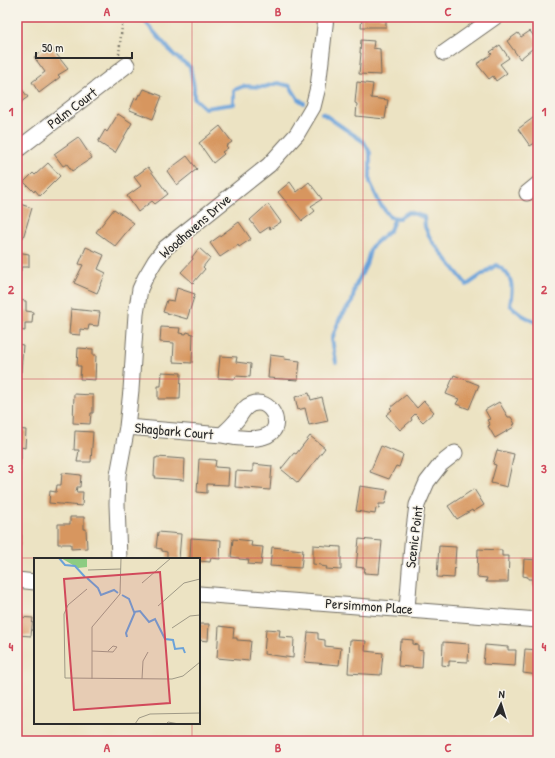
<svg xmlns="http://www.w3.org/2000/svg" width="555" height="758" font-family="'Patrick Hand',sans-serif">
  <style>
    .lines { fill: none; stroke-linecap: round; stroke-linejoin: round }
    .stream { stroke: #6ba2d9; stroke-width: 4 }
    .building { fill: #d7965f }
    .street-casing { stroke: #6f6b60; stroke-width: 17 }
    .path { stroke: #6f6b60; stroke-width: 2.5; stroke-dasharray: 1 3; stroke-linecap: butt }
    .street { stroke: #fff; stroke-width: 15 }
    .grid { fill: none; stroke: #d1495b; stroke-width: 1; stroke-opacity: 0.55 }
    .labels { text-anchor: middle; stroke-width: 3; stroke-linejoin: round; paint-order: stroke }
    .street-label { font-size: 14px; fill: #2b2b2b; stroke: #f7f3e8 }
    .inset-river { fill: none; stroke: #6ba2d9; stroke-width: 2 }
    .inset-road { fill: none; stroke: #9f9986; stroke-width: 1 }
    .view { fill: #d1495b; fill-opacity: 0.15; stroke: #d1495b; stroke-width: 2 }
    .inset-edge { fill: none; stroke: #2b2b2b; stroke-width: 2 }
    .neatline { fill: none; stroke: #d1495b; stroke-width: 1.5 }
    .grid-label { font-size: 13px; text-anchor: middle; font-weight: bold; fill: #d1495b }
  </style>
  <rect width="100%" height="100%" fill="#f7f3e8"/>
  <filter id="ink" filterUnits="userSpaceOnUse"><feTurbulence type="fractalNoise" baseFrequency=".025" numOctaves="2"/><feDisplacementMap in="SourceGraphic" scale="8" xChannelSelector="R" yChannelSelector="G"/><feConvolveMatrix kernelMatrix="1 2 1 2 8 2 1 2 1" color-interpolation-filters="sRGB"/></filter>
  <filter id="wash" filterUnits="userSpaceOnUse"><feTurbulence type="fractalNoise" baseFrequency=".012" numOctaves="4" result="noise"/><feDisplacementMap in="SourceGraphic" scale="16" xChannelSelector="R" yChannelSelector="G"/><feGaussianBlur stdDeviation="0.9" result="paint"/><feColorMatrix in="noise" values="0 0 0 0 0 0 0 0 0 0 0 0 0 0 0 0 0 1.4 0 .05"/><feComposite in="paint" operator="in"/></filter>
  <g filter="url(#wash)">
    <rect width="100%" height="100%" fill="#ece3c3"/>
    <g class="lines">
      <path class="stream" d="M141 17 175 56 190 67 194 87V98L205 108 234 104V90L244 86 264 87 278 83 290 86 298 99 304 103
        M322 113 364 142 370 153V182L380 204 390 217 399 218 409 212 424 217 425 227 431 240 467 285 496 265C514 275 513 286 510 305L522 315 537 323 538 326
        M336 362 332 339 340 318 352 302 355 287 366 265 371 247 390 230 395 218"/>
    </g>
    <g id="blocks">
      <path class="building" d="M362 17H386V27H361Z
        M530 31 538 42V44L520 59 507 41 518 33 521 37Z
        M361 40 374 41 373 48 380 49 381 75 359 74 361 53H360Z
        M500 45 509 58 500 64 507 73 496 81 493 76 489 79 477 64 492 54 490 52Z
        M50 46 68 69 58 75 60 77 55 81 39 93 32 82 45 72 34 57Z
        M357 82 373 84 371 98 388 100 385 119 356 116 357 104 355 103Z
        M17 83 28 97 21 102 22 103 17 107Z
        M144 89 162 96 153 119 130 110 135 98 137 99 139 94 141 95Z
        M538 108V141L530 146 518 129 537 115 535 112 537 111 535 109Z
        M118 114 132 123 115 153 98 142 105 130 107 132Z
        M220 126 232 142 226 146 228 148 222 152 224 154 213 163 199 143Z
        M78 137 92 158 72 171 67 164 63 166 54 154Z
        M187 156 197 169 177 185 167 171Z
        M48 163 60 176 40 196 35 190 34 192 24 182 33 173 35 175Z
        M148 167 168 194 155 204 152 201 138 212 127 196 141 186 134 177Z
        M290 182 297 192 309 182 322 199 311 206 315 211 302 221 278 192Z
        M17 203 32 208 23 238 17 236Z
        M268 204 281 222 270 229 269 227 260 233 250 220Z
        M114 209 134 223 115 246 96 232Z
        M239 222 251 239 239 247 238 245 220 257 210 243Z
        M86 247 104 255 98 269 106 273 97 293 74 283 83 265 79 264Z
        M199 248 210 258 203 267 205 269 193 283 181 272 193 259 192 257Z
        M17 252 29 254V267H21V271H17Z
        M177 288 195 294 187 319 163 312 167 300 174 301Z
        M17 300 26 301V311L33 312 32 323H25V331L17 330Z
        M71 309 100 312 98 326 89 325 88 330 80 329V335L69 334Z
        M161 327 180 328 179 333 186 334 187 332 193 334 192 363 173 362 174 343 160 342Z
        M17 344 23 345 21 372 17 371Z
        M78 348 93 349V355H96L95 380 80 379 81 366H77Z
        M270 355 285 357 284 359 300 361 298 380 268 378Z
        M220 356 237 357 236 362 251 364 250 377 236 376 235 379 218 378Z
        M162 372 181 373 180 399H158V386H161Z
        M454 375 479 385 469 409 456 404 459 399 446 394Z
        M17 383H19V396H17Z
        M309 393 311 400 322 397 328 421 309 425 305 408 298 410 295 397Z
        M74 394 93 395V413H91L90 424 73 423Z
        M406 395 417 408 424 401 434 412 423 422 415 414 411 418 412 420 400 430 386 415 392 410 390 408Z
        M499 402 508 417H511L515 424 513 425 514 427 495 438 488 426 490 425 487 420 490 419 485 410Z
        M17 429 26 430 25 448 21 447V459H17Z
        M75 431 93 432 91 462H77L79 450H74Z
        M310 436 325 448 298 483 281 469 294 453 296 454Z
        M381 446 403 455 399 467 396 466 389 479 370 472Z
        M497 450 514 454 507 487 491 483 496 465 493 464Z
        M157 457 185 459 184 480 155 478 156 476H154L155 458H157Z
        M199 459 216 460 215 467 229 468 228 485 207 484V493L197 492Z
        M253 464 272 466 270 490 235 487 236 471 253 472Z
        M62 473 81 475 80 487H77L76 492H83L82 506 49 503 50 491 56 492 57 485H61Z
        M360 486 388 490 385 504H379V509L376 508 375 514 356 511Z
        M474 489 484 505 473 512 472 510 457 519 448 506Z
        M70 517H84V529H86L87 548 71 549V544H58V524H70Z
        M158 532 181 534 179 559 167 558V552L162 551V549L156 548Z
        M17 535H21L20 546H17Z
        M191 538 221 540 220 559 211 558 210 562 199 561V559H190Z
        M233 539 252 541 251 546 263 547 261 565 248 564 249 560 239 559V558L231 557Z
        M359 539 382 541 379 574 364 573 365 568 356 567Z
        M313 545 341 547V570L326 569 327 567 321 566V565L313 564Z
        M439 546 456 547 454 578 437 577Z
        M272 547 303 550 301 568 270 566Z
        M478 549 502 550V556H509L508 582H486L487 578 477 577Z
        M524 559 538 560V586H533V579H528V577L523 576Z
        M17 610 19 611 18 617 33 618 31 636 17 635Z
        M199 624H209L208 641 199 640Z
        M219 626 234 628 233 638H237V640L251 641 249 661 217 658Z
        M266 629 280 630 279 637 294 638 293 658 264 654Z
        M308 632 318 633V639L325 640V646L341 648 339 665 305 662Z
        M402 639 413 640V644L418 645V650L423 651 422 668 398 666 400 642H402Z
        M350 640 366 641 365 651 383 653 381 675 348 673Z
        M443 642 469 644 468 662 449 661V666L442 665Z
        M485 645 508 647V650H516L515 666 483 664Z
        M525 649 538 650V675L523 673Z"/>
    </g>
  </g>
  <g filter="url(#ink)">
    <use href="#blocks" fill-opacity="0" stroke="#6f6b60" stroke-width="1"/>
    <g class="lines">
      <defs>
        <path id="street" d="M444 53 495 17
          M17 150 127 65
          M527 193 538 184
          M127 427 222 435C234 438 261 442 271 433 283 423 270 398 252 404 243 407 241 416 235 422 231 427 226 431 222 435
          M119 559 117 504 118 475 127 427 131 390 136 314 140 289 145 278 155 261 165 248 269 165 297 134 313 107 318 87 326 17
          M17 580 35 582
          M199 594 538 620
          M407 609 412 545 417 505 427 482 441 464 455 453"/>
      </defs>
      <use href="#street" class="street-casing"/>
      <path class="path" d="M119 54 123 17"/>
      <use href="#street" class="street"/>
    </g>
  </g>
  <path class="grid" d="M192 17V559M363 17V741M17 200H538M17 379H538M17 558H538M192 723V741"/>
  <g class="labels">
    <g class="street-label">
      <text transform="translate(72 108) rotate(-37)" y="5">Palm Court</text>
      <text transform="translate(195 226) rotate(-41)" y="5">Woodhavens Drive</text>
      <text transform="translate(174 431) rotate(5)" y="5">Shagbark Court</text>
      <text transform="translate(414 537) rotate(-83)" y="5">Scenic Point</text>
      <text transform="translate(369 606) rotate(4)" y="5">Persimmon Place</text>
    </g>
  </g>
  <g transform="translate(34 558)">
    <rect width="166" height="166" fill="#ece3c3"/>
    <path d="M27 0H53V9L44 10Z" fill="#8dcc82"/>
    <path class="inset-river" d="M25 0 31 7 41 8 51 19M53 20 64 30 67 37 80 32 84 35M88 37 95 41 100 54 106 53 115 64 121 61 131 81 139 82 141 91 149 90 151 95M93 79 92 75 101 54"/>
    <path class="inset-road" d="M54 12 87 11M108 25 137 0M53 31 34 47 30 56 31 120 138 121 149 118 166 104M124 48 150 25 166 21M138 70 156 58 166 57M58 93 79 94 83 89 79 88 74 93M58 121V69L86 36 87 0M108 121 109 103 114 94M101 166 105 160 116 156 166 155M132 166 134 164 145 166"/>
    <path class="view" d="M126 14 136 145 40 152 30 21Z"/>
    <rect width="166" height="166" class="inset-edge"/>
  </g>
  <rect width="555" height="758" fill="none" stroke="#f7f3e8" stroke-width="44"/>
  <g transform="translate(501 704) rotate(4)" stroke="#f7f3e8" stroke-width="3" paint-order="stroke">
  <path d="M0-3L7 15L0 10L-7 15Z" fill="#2b2b2b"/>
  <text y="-6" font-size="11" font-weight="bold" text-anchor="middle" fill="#2b2b2b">N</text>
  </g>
  <path d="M36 52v6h96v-6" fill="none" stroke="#2b2b2b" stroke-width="2"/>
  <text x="42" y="52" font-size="12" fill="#2b2b2b" stroke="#f7f3e8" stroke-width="3" paint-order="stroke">50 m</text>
  <rect x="22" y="22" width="511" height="714" class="neatline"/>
  <g class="grid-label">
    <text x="107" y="16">A</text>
    <text x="278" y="16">B</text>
    <text x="448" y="16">C</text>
    <text x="11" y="116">1</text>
    <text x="544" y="116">1</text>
    <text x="11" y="294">2</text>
    <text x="544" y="294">2</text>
    <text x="11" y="473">3</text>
    <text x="544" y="473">3</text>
    <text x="11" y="651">4</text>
    <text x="544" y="651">4</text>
    <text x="107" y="752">A</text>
    <text x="278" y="752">B</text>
    <text x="448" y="752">C</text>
  </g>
</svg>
